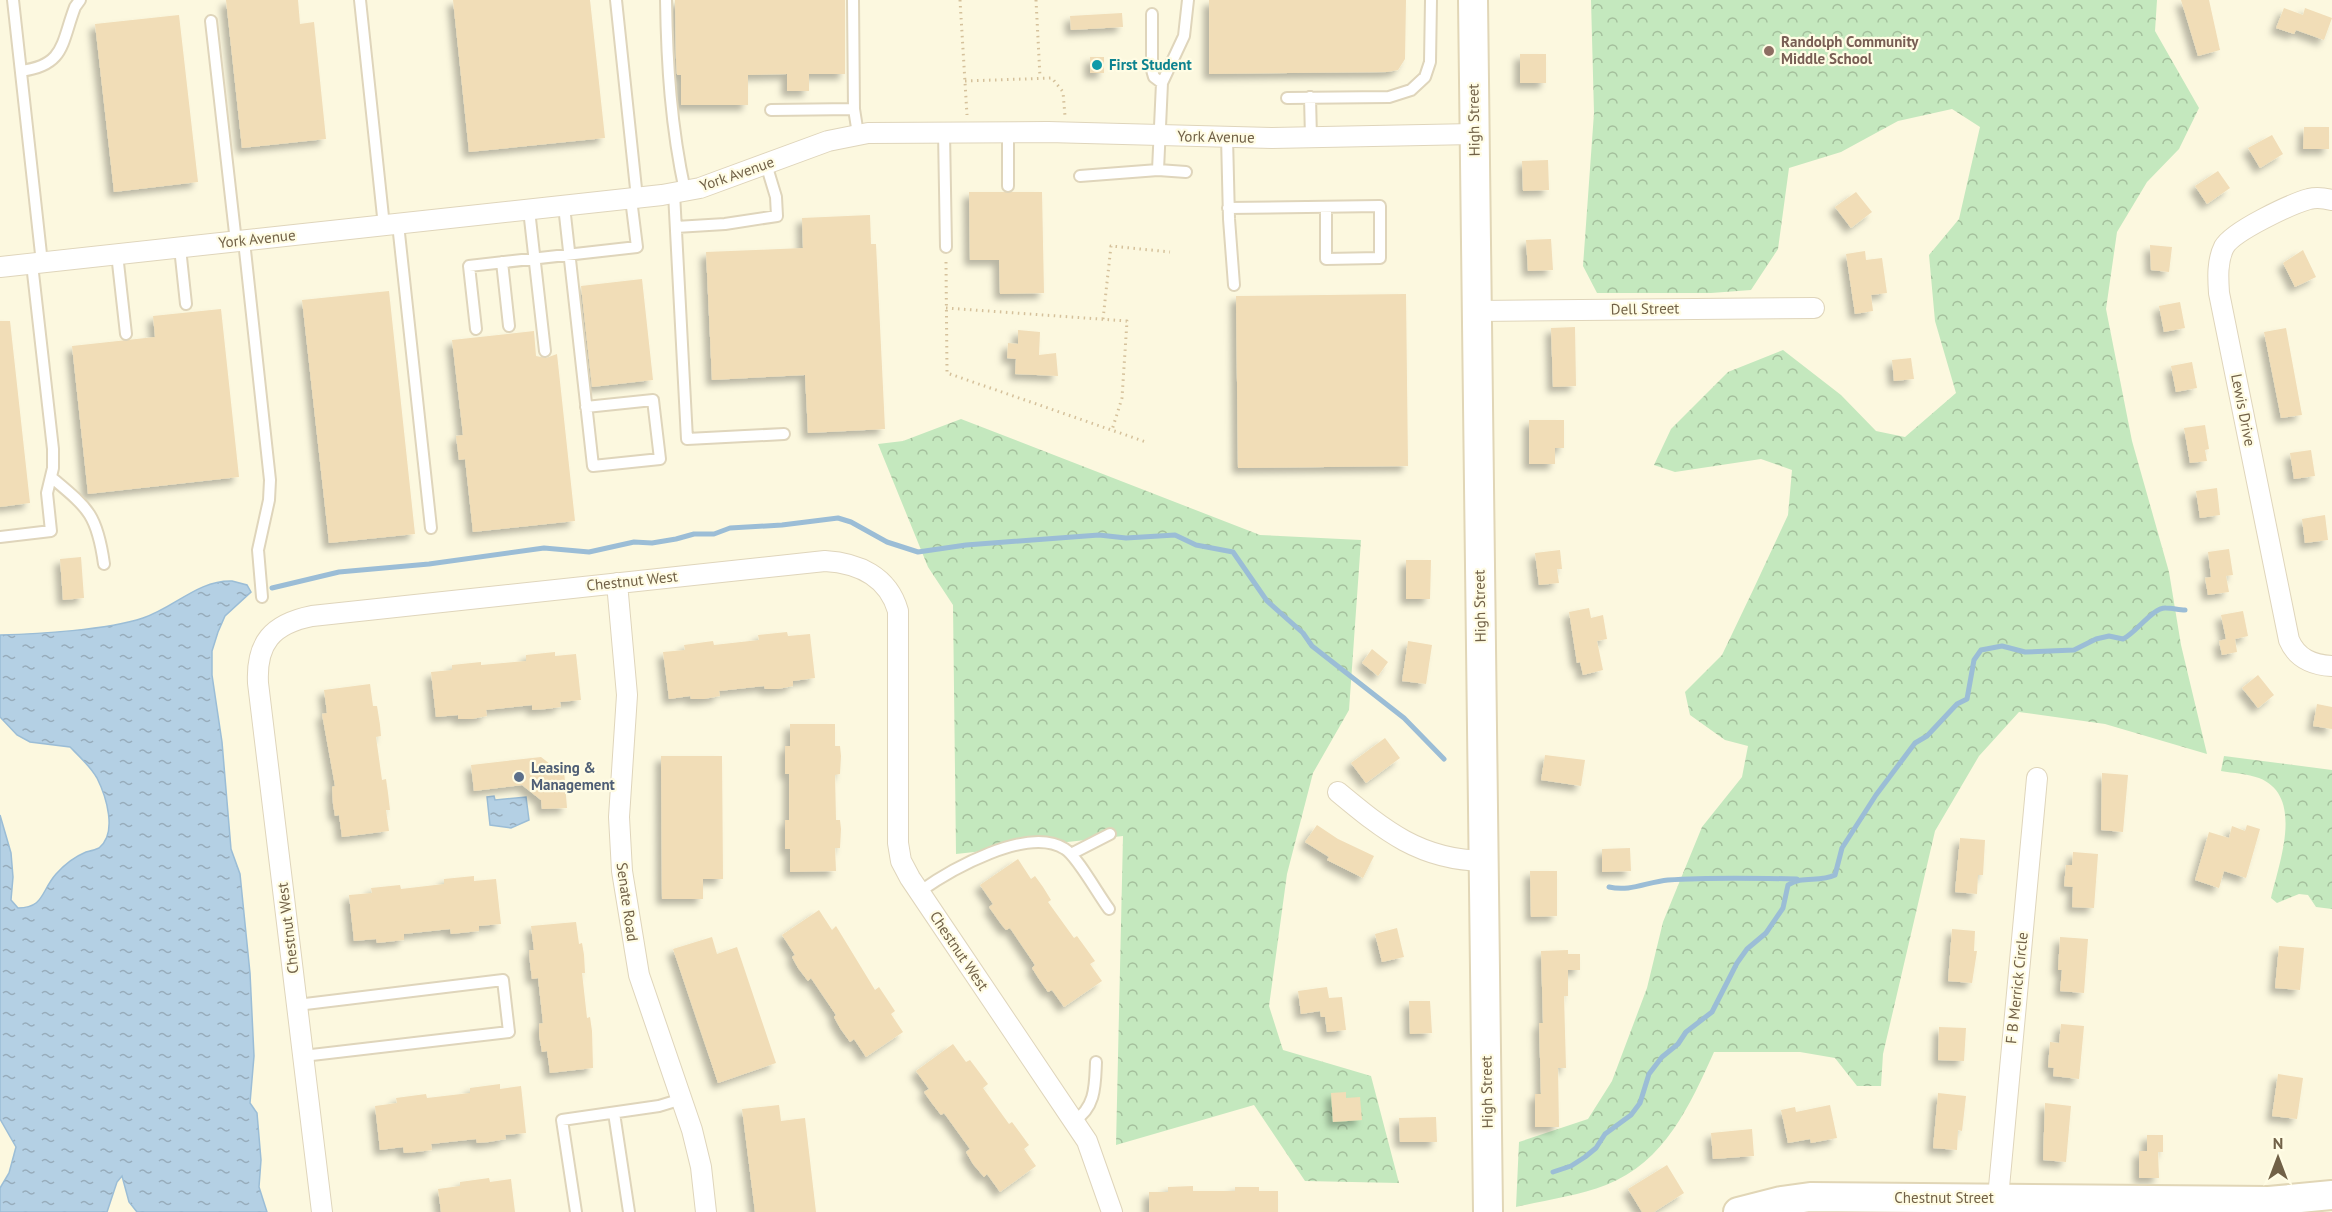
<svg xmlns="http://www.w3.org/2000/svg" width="2332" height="1212" font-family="'PT Sans',sans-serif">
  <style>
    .forest { fill: url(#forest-crowns) }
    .water { fill: url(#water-ripples); stroke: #9bbdd6; stroke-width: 1.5 }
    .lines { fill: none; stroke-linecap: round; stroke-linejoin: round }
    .stream { stroke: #9bbdd6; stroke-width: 5 }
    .building { fill: #f1ddb7; filter: url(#shadow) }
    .service-casing { stroke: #dfd5bb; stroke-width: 14 }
    .minor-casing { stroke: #dfd5bb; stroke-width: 22 }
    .secondary-casing { stroke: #e1d6b6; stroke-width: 32 }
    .path { stroke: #d5c19b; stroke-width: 3; stroke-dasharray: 1.5 4.5; stroke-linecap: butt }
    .service { stroke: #fff; stroke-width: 10 }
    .minor { stroke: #fff; stroke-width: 20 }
    .secondary { stroke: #fff; stroke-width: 28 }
    .education-dot { fill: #8d6e63; stroke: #fffce4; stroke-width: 2 }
    .culture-dot { fill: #0f9aa8; stroke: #fffce4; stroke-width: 2 }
    .service-dot { fill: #5c6f8a; stroke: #fffce4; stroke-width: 2 }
    .labels { text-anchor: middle; stroke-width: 4.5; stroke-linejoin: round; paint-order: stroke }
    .education-label { font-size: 15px; font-weight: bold; fill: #785e54; stroke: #fffce4; text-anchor: start }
    .culture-label { font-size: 15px; font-weight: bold; fill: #0d838f; stroke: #fffce4; text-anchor: start }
    .street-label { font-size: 15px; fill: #716147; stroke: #fffce4 }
    .service-label { font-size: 15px; font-weight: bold; fill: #4e5e75; stroke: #fffce4; text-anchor: start }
  </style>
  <defs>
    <pattern id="forest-crowns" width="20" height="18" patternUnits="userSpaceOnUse" patternTransform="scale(1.5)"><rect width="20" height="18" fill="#c4e8be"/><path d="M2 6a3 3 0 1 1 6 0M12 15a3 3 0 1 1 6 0" fill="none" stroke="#a4bf9c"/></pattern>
    <pattern id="water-ripples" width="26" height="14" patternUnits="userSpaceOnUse" patternTransform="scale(1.5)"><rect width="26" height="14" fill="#b4d0e4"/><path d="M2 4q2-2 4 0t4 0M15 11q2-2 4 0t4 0" fill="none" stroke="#97acbb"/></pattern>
    <filter id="shadow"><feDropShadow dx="-5.5" dy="5.5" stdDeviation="3" flood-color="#0004"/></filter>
  </defs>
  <rect width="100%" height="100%" fill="#fcf8df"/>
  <path class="forest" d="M1591 0H2157L2155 31 2199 108 2179 149 2147 182 2117 232 2106 309 2132 441 2169 572 2181 645 2207 754 2105 724 2019 712 1979 756 1935 831 1883 1054 1881 1086H1857L1835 1058 1800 1052H1714C1690 1105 1665 1162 1606 1185 1578 1196 1545 1200 1516 1207L1519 1142 1588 1119 1612 1081 1647 988 1663 922 1702 827 1742 777 1748 746 1725 740 1690 715 1685 692 1722 655 1754 588 1788 515 1792 470 1761 459 1675 472 1654 465 1671 429 1728 372 1783 350 1841 395 1876 431 1905 437 1956 393 1935 321 1929 255 1959 219 1980 127 1952 109 1898 121 1841 152 1789 168 1778 249 1751 290 1711 293H1597L1583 266 1594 113Z
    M961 419 1260 535 1361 540 1349 710 1313 773 1287 874 1269 1006 1283 1050 1371 1076 1399 1183 1305 1181 1254 1105 1116 1145 1123 836 956 854 953 605 928 567 878 444 903 441Z
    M2224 756 2332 770V909L2316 907 2308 895 2299 894 2277 903 2271 898C2279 863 2305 796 2259 778 2248 774 2233 773 2221 771Z"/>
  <path class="water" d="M232 581 247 585 251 592 225 616 218 632 212 651V675L222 742 231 849 240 874 250 973 254 1056 250 1103 257 1113 261 1160 259 1187 267 1212H137L129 1202 122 1176 117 1182 107 1212H0V1188L9 1173 16 1147 0 1119V815L11 853 13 877 11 900 18 908C44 908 41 891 56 874 64 865 74 857 86 852 90 851 95 850 99 848 118 833 106 796 97 778 90 766 79 756 70 747L30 742 17 735 0 717V635C38 634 107 630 143 618 174 608 198 580 232 581Z
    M494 796 495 800 526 797 529 820 511 828 490 825 487 797Z"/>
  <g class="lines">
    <path class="stream" d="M272 588 339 572 429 564 544 548 589 552 634 542 652 543 676 539 694 534H714L730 528 782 525 838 518 851 522 887 542 918 552 966 545 1099 535 1126 538 1175 535 1196 545 1233 552 1267 601 1303 633 1312 646 1404 718 1444 759
      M1609 887C1630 892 1647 882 1668 880 1711 877 1754 878 1797 879
      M1553 1172 1571 1166 1585 1157 1596 1148 1605 1134 1631 1115 1640 1103 1649 1074 1662 1057 1678 1044 1686 1032 1712 1012 1737 963 1747 949 1766 933 1783 908 1788 885C1802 875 1819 883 1835 875L1842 848 1876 795 1915 743 1927 736 1957 704 1967 699 1974 660 1981 650 2002 646 2025 652 2074 650 2096 639 2109 636 2123 639C2136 633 2153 607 2166 608 2172 608 2179 610 2185 610"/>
  </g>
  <path class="building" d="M226 0H298L300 24 314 22 326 139 242 148Z
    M453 0H590L605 138 469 152Z
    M675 0H845V74H809V91H787V74L748 75V105H681V75H677L676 59Z
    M1209 0H1406L1405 59 1398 70 1387 72 1209 74Z
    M2181 0H2209L2220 50 2198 56Z
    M2284 8 2303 15 2305 8 2332 18 2324 40 2296 30 2294 34 2276 28Z
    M1122 13 1123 27 1071 30 1070 16Z
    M179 15 198 182 114 192 95 24Z
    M1520 54H1546V83H1520Z
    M1090 57H1104V73H1090Z
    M2304 127H2329V149H2303Z
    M2272 135 2283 154 2260 168 2248 148Z
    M1548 160 1549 190 1523 191 1522 161Z
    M2218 171 2230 188 2207 204 2195 186Z
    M969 192H1042L1044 293 1000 294 999 260H970Z
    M1856 192 1872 212 1851 228 1835 207Z
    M870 215 871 244H876L885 429 808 433 805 375 712 380 706 252 803 248 802 218Z
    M1551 239 1553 270 1528 271 1526 240Z
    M2150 245 2172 247 2169 272 2151 270Z
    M2303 250 2316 277 2295 287 2283 263Z
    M1865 251 1866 260 1882 258 1887 293 1871 295 1873 311 1855 314 1846 254Z
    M642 279 653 380 592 387 581 286Z
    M389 291 415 534 329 543 302 300Z
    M1406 294 1408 466 1238 468 1236 296Z
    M2180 302 2185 328 2164 332 2159 306Z
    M221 309 239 477 88 494 72 346 155 337 153 316Z
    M0 321H10L30 503 0 507Z
    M1575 327 1576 386 1553 387 1551 328Z
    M2286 328 2302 415 2281 418 2264 332Z
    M1018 330 1040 332 1039 355 1056 353 1058 376 1015 374 1016 359 1007 358 1008 343 1018 344Z
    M534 331 536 356 546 358 557 354 575 521 473 532 465 459 459 460 456 436 463 435 452 340Z
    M1911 358 1914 379 1894 381 1892 360Z
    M2192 362 2197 388 2176 392 2171 366Z
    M1529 420H1564V448H1555V464H1529Z
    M2205 425 2209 449 2205 450 2207 461 2190 463 2184 428Z
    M2311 450 2315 476 2294 479 2290 453Z
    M2217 488 2220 515 2200 518 2196 491Z
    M2325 515 2328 540 2305 543 2302 519Z
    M2229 549 2233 575 2226 576 2229 592 2208 595 2205 578 2211 577 2208 552Z
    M1560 550 1562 569H1557L1559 583 1539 585 1535 553Z
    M81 557 84 598 63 600 60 559Z
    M1406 560H1431L1430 599H1406Z
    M1589 608 1591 618 1603 615 1607 639 1597 641 1603 670 1583 675 1580 662 1577 663 1569 612Z
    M2243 611 2248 636 2235 639 2237 652 2222 655 2219 641 2226 639 2221 615Z
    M787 632 788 636 810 634 815 678 793 681V686L778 689H765L764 686 719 691 720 696 704 699H691L690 696 669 699 663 652 685 650 684 645 713 641 714 645 759 640 758 635Z
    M1408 641 1432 645 1426 684 1402 681Z
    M1372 649 1388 662 1378 676 1362 663Z
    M555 652V656L576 654 581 700 560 702 561 707 546 709 532 710V705L486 710 487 716 472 719H458V715L436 717 431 672 452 670V665L481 662V665L526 661V655Z
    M2258 675 2274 695 2258 708 2242 688Z
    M370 684 373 706H377L380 725 381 736 376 737 382 780 386 779 388 793 390 810H386L389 831 342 837 339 815 335 816 333 804 332 787 335 786 322 714 327 713 324 690Z
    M2317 704 2332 707V729L2313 726Z
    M790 724H835V746H840L841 756 840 774 835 775 836 820H840L841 829 840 848H835L836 871 790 872V849H785V820H789V774H785V746H790Z
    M1385 738 1400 758 1366 783 1351 763Z
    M1545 755 1585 760 1581 786 1541 780Z
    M661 756H722L723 879H703V899H662Z
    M541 757 559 771 564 770 567 808 542 809 541 800 522 785 474 791 471 765Z
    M2102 773 2128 775 2123 832 2101 830Z
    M1317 825 1338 839 1374 856 1363 878 1327 860 1329 857 1305 842Z
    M2247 825 2260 829 2246 878 2224 871 2219 888 2195 880 2209 832 2229 838 2232 826 2245 831Z
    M1960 838 1985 840 1983 875H1978L1977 894 1955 892Z
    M1630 848 1631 871 1602 872V849Z
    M2073 852 2098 854 2094 908 2072 907 2073 887 2064 886 2066 865H2072Z
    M1018 859 1031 879 1035 876 1043 887 1051 900 1048 902 1074 938 1077 936 1090 954 1095 961 1090 964 1102 981 1064 1007 1052 990 1048 992 1039 979 1032 968 1035 965 1010 928 1006 930 1001 924 989 907 993 904 980 885Z
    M1530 871H1557V916L1531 917Z
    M474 876V881L496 879 501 924 479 926V931L451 934 450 929 404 934V940L377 943 376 939 354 941 349 895 372 893 371 888 400 885 401 889 444 884V879Z
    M819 910 832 930 836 926 875 990 879 987 895 1011 891 1014 903 1032 866 1057 854 1039 850 1042 840 1028 834 1017 836 1015 811 978 808 981 798 968 792 957 795 955 782 935Z
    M576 922 579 944 582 943 584 955 585 973H582L587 1018 590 1017 592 1031 593 1068 550 1073 547 1051 542 1052 539 1035V1024L543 1023 538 978 532 979 530 963 529 950H534L531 926Z
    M1397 928 1404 957 1382 962 1375 934Z
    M1952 929 1975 931 1974 951H1977L1972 983 1948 981Z
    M712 937 717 954 737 947 776 1063 718 1083 673 949Z
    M2060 937 2088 939 2084 993 2060 991 2062 970H2058Z
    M2279 946 2304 948 2300 990 2275 988Z
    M1568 950V954H1580V970H1568V996H1564L1566 1068H1558L1559 1127H1535V1094H1541L1539 1023H1543L1541 951Z
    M1327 987 1329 998 1342 997 1346 1030 1327 1032 1325 1017H1321L1320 1011 1301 1014 1298 991Z
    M1409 1001H1430L1432 1033 1410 1034Z
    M2061 1024 2084 1026 2079 1079 2053 1076 2054 1068 2048 1067 2050 1042 2059 1043Z
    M1939 1027 1966 1028 1964 1061 1938 1060Z
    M953 1044 966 1062 970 1060 988 1084 983 1088 1009 1124 1012 1122 1029 1145 1024 1149 1036 1166 1000 1192 987 1174 984 1177 973 1164 966 1152 970 1149 944 1113 941 1115 931 1102 924 1092 929 1089 916 1071Z
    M2278 1074 2303 1078 2297 1119 2272 1116Z
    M500 1084V1089L521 1086 526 1133 505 1135 506 1139 489 1142 477 1143 476 1139 431 1144 432 1150 416 1152 404 1153 403 1147 380 1150 375 1106 397 1103 396 1098 426 1094 427 1098 470 1093V1088Z
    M1346 1092V1098L1360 1097 1362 1120 1333 1122 1331 1093Z
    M1938 1093 1966 1096 1962 1131 1958 1130 1957 1150 1933 1148Z
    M2045 1103 2071 1106 2066 1162 2043 1160Z
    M779 1105 781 1121 805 1118 816 1212H755L742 1109Z
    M1830 1105 1837 1138 1811 1143 1810 1139 1788 1143 1781 1110 1795 1107 1796 1112Z
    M1436 1117 1437 1142H1400L1399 1118Z
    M1752 1129 1754 1156 1713 1159 1711 1133Z
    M2147 1135H2163V1152H2158L2159 1178H2139V1151H2147Z
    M1667 1165 1684 1193 1654 1212H1642L1628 1189Z
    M489 1178 490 1182 511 1179 515 1212H441L438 1189 460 1186V1182Z
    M1193 1186V1191H1235V1187H1259V1191H1278V1212H1149V1192H1168V1187Z"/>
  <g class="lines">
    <defs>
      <path id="service" d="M13 0 42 263
        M360 0 384 226
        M616 0 637 198
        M666 0C667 65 671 127 685 191
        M853 0 854 109 858 134
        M1152 14V70L1154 77 1162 83
        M211 21 236 242
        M21 71C65 65 61 44 75 7L80 0
        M1310 97 1311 138
        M1287 98 1389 97 1411 90 1425 77 1430 62 1431 0
        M771 110 854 109
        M944 132 946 247
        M1008 132V186
        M1227 137 1229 219 1234 285
        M1158 170 1162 83 1184 36 1188 0
        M1080 176 1158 170 1186 172
        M674 193 687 439 784 434
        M564 206 593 466 660 459 653 400 586 407
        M1228 208 1380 206V258L1326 259V207
        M529 210 545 351
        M398 224 431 528
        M676 227 725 224 777 216 776 197 766 164
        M244 241 270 480 269 500 258 550 262 597
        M180 248 186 304
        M117 254 126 334
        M502 262 509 326
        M476 329 469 266 637 247 631 199
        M51 477C88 508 97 514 104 564
        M0 537 51 531 47 493 53 468V449L32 264
        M1071 854 1110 834
        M919 892C950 870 1028 825 1065 849 1077 856 1099 896 1109 909
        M297 1005 503 980 509 1032 303 1056
        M614 1113 629 1212
        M1074 1121C1096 1107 1095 1085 1096 1062
        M576 1212 562 1120 659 1106 682 1099"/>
      <path id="minor" d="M2332 200C2324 198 2317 197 2309 199 2291 204 2233 231 2224 247 2217 261 2218 278 2219 293L2289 640C2297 659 2313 665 2332 666
        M0 267 662 195 700 188 828 141 868 133 1048 132 1272 138 1474 134
        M1476 311 1814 308
        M617 583 627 695 619 817 622 871 639 975 692 1130 701 1167 706 1212
        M1338 792C1385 831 1420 860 1484 861
        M1998 1198 2037 778
        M322 1212 258 683C256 643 272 624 312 616L825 561C858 563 888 576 898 611V843L901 861 910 878 1087 1141 1112 1212"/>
      <path id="secondary" d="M1473 0 1488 1212
        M1738 1212 1781 1201 1810 1197 2269 1201 2332 1195"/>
    </defs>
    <use href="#service" class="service-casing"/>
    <use href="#minor" class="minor-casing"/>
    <use href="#secondary" class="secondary-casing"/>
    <path class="path" d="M960 0 967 115
      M1036 0 1040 77
      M965 81 1052 78 1063 92 1065 116
      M946 262 947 373 1146 442
      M946 308 1127 321 1122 398 1112 430
      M1103 319 1111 246 1170 252"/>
    <use href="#service" class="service"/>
    <use href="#minor" class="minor"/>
    <use href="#secondary" class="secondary"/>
  </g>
  <circle class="education-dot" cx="1769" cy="51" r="6"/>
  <circle class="culture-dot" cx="1097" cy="65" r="6"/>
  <circle class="service-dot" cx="519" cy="777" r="6"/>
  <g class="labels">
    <g class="education-label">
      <text x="1781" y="47">Randolph Community<tspan x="1781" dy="17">Middle School</tspan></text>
    </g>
    <g class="culture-label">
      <text x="1109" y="70">First Student</text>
    </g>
    <g class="street-label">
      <text transform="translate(1474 120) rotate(-91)" y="5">High Street</text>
      <text transform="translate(1216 137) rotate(1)" y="5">York Avenue</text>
      <text transform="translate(737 174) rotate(-19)" y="5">York Avenue</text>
      <text transform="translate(257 239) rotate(-6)" y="5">York Avenue</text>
      <text transform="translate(1645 309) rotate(-1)" y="5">Dell Street</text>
      <text transform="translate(2243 410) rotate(79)" y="5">Lewis Drive</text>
      <text transform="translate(632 581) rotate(-6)" y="5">Chestnut West</text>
      <text transform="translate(1480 606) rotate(-91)" y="5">High Street</text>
      <text transform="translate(627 902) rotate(82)" y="5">Senate Road</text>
      <text transform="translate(288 928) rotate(-97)" y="5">Chestnut West</text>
      <text transform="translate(959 951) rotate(56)" y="5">Chestnut West</text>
      <text transform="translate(2017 988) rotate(-84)" y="5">F B Merrick Circle</text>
      <text transform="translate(1487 1092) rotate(-91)" y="5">High Street</text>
      <text x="1944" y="1203">Chestnut Street</text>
    </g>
    <g class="service-label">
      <text x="531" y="773">Leasing &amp;<tspan x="531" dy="17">Management</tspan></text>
    </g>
  </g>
  <g transform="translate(2278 1158)" stroke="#fffce4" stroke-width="4.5" paint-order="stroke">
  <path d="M0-4.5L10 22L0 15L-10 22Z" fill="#716147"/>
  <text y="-9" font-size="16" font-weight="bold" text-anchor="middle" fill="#716147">N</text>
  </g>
</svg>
